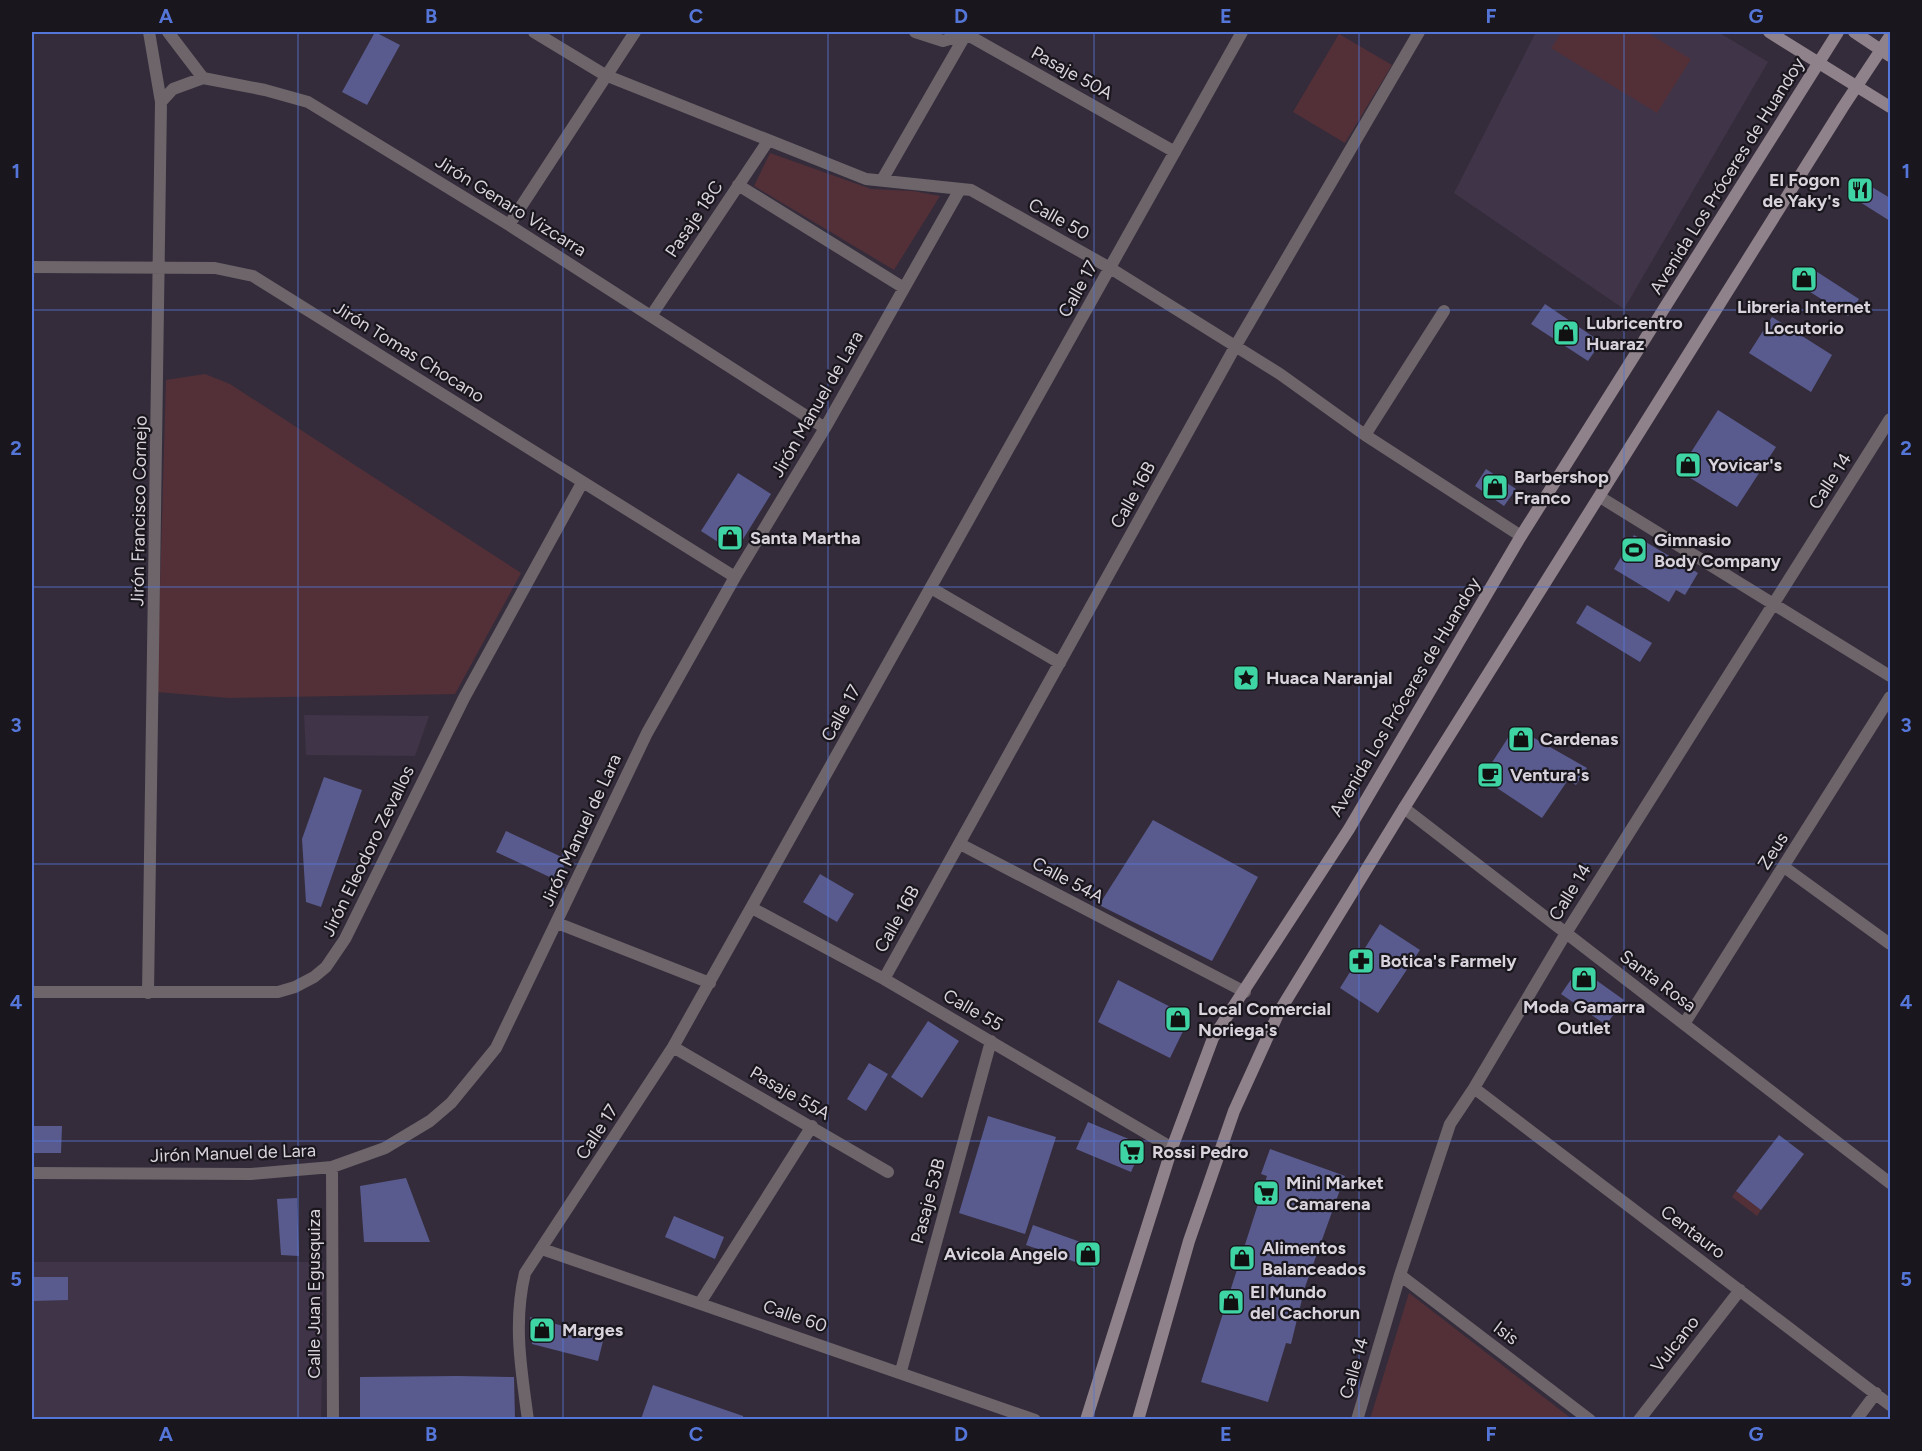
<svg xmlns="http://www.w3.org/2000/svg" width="1922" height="1451" font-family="Figtree,sans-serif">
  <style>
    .built { fill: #403448 }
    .green { fill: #533037 }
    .building { fill: #595b8f }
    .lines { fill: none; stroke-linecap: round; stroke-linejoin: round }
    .street { stroke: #6d656a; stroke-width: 12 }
    .secondary { stroke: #8f828a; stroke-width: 12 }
    .grid { fill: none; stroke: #5576d9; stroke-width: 1.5; stroke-opacity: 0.55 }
    .labels { text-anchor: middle; stroke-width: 4.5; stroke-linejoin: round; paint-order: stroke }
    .street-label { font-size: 18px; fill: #d8d3dc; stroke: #1a161d }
    .poi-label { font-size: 18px; font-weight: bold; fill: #d8d3dc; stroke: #1a161d; text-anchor: start }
    .neatline { fill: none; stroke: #5576d9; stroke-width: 2 }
    .grid-label { font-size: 20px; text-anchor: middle; font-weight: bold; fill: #5576d9 }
  </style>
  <rect width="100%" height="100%" fill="#342c3b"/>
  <path class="built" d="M1536 32H1718L1768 62 1624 309 1454 193Z
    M304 715 429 716 415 756 306 755Z
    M32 1262H324L321 1419 32 1420Z"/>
  <path class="green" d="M1562 32H1646L1691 59 1657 113 1551 48Z
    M1339 34 1392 65 1345 143 1293 112Z
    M770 153 871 189 913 191 940 196 894 270 754 186Z
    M205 374 230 384 521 573 455 694 229 698 157 692 166 380Z
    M1736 1191 1761 1210 1757 1216 1732 1197Z
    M1409 1293 1572 1419H1370Z"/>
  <path class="building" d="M375 32 400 45 367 105 342 92Z
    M1862 181 1890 198V221L1852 197Z
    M1808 266 1859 299 1848 316 1796 283Z
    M1545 304 1601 342 1588 361 1531 324Z
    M1772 317 1832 355 1811 392 1749 353Z
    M1718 410 1776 447 1737 507 1679 471Z
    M1486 469 1516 489 1504 506 1475 486Z
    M738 473 771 494 740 544 729 549 701 531Z
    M1634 535 1698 573 1685 595 1676 590 1669 602 1614 569Z
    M1587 605 1652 643 1640 662 1576 623Z
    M1515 727 1587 768 1576 785 1568 780 1542 818 1482 778Z
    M324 777 362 790 321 907 306 902 302 839Z
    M1153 820 1258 877 1212 961 1099 905Z
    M506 831 566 859 556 880 496 852Z
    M820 874 854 894 837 922 803 902Z
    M1380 924 1420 950 1378 1013 1340 988Z
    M1579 968 1624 1000 1606 1025 1561 994Z
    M1118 980 1190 1017 1170 1058 1098 1022Z
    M928 1021 959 1041 922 1098 891 1077Z
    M869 1063 888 1074 866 1111 847 1099Z
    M988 1116 1056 1137 1025 1234 959 1213Z
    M1088 1122 1143 1145 1131 1172 1076 1149Z
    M32 1126H62L61 1153H32Z
    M1779 1135 1804 1154 1761 1210 1736 1191Z
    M1270 1149 1345 1176 1305 1287 1291 1344 1286 1343 1268 1402 1201 1382 1267 1176 1261 1174Z
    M406 1178 430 1242H364L360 1186Z
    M297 1198 299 1256 281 1255 277 1199Z
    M674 1216 724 1237 715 1259 665 1237Z
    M1033 1225 1100 1249 1093 1268 1026 1245Z
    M32 1277H68V1300L32 1301Z
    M530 1317 604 1337 598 1361 532 1344Z
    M458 1376 514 1377 515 1419H360V1377Z
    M653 1385 743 1416V1419H641Z"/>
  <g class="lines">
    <path class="street" d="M168 32 203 78
      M534 32 605 75 866 179 971 190 1110 268 1280 374 1365 435 1521 536
      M915 32 943 41 966 34 1175 152
      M161 102 173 89 203 78 265 90 308 102 509 225 825 428
      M882 180 966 34
      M738 185 904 288
      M509 225 635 32
      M32 267 215 268 253 276 735 577
      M651 316 768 141
      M1365 435 1444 311
      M1600 497 1890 676
      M931 588 1060 663
      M1404 808 1890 1183
      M960 844 1245 992
      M1784 867 1890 944
      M752 908 884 979 1172 1148
      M557 923 710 983
      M884 979 1235 347 1419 32
      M32 992H278L295 987 314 977 326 967 345 939 464 698 582 483
      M148 993 161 102 149 32
      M1684 1024 1890 697
      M673 1047 888 1172
      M1474 1088 1890 1405
      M332 1167 333 1420
      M32 1173 251 1174 332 1167 385 1148 430 1121 451 1103 496 1048 647 733 735 577 825 428 959 191
      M542 1249 1035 1420
      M1400 1275 1590 1420
      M700 1303 812 1126
      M901 1371 991 1041
      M528 1420C521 1369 513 1322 525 1273L673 1047 1242 32
      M1357 1420 1400 1275 1450 1124 1474 1088 1566 933 1890 419
      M1639 1420 1740 1290
      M1856 1420 1876 1393"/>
    <path class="secondary" d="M1769 32 1890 107
      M1854 32 1890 56
      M1086 1420 1172 1148 1213 1038 1349 829 1521 536 1838 32
      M1138 1420 1189 1241 1234 1111 1279 1012 1404 808 1843 107 1890 36"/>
  </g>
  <path class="grid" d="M298 32V1420M563 32V1420M828 32V1420M1094 32V1420M1359 32V1420M1624 32V1420M32 310H1890M32 587H1890M32 864H1890M32 1141H1890"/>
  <defs>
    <symbol id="restaurant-square" viewBox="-11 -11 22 22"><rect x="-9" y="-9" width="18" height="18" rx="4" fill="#3ed4a3" stroke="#1a161d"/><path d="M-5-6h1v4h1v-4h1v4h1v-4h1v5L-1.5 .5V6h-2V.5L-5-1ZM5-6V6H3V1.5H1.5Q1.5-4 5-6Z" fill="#111"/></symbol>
    <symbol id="shop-square" viewBox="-11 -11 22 22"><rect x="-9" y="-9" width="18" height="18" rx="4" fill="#3ed4a3" stroke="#1a161d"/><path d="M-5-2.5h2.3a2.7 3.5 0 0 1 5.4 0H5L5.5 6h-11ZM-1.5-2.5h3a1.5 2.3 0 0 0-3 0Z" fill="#111"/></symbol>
    <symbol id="stadium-square" viewBox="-11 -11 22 22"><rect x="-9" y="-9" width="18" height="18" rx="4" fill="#3ed4a3" stroke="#1a161d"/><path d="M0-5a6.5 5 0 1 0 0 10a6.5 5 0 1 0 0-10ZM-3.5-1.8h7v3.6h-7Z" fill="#111"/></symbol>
    <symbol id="sight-square" viewBox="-11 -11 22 22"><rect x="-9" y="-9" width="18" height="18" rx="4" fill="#3ed4a3" stroke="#1a161d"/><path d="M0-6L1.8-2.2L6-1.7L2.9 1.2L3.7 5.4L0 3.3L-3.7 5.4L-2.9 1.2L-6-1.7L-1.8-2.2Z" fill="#111"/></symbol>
    <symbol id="cafe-square" viewBox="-11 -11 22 22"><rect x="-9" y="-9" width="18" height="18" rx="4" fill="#3ed4a3" stroke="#1a161d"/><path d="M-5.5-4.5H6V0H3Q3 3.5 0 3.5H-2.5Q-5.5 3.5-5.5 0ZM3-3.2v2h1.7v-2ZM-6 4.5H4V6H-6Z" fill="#111"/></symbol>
    <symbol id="pharmacy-square" viewBox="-11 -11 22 22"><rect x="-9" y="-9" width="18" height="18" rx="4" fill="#3ed4a3" stroke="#1a161d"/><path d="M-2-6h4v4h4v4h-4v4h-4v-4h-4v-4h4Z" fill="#111"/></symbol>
    <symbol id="supermarket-square" viewBox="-11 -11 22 22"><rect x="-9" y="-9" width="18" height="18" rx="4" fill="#3ed4a3" stroke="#1a161d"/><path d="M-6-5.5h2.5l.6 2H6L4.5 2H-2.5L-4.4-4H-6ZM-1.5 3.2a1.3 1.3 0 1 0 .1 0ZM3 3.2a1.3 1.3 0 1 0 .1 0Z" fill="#111"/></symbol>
  </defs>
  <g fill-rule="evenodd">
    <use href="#restaurant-square" x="1845" y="175" width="30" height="30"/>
    <use href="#shop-square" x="1789" y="264" width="30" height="30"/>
    <use href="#shop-square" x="1551" y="318" width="30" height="30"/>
    <use href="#shop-square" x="1673" y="450" width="30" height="30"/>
    <use href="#shop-square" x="1480" y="472" width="30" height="30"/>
    <use href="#shop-square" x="715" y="523" width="30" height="30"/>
    <use href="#stadium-square" x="1619" y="535" width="30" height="30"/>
    <use href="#sight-square" x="1231" y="663" width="30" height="30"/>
    <use href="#shop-square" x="1506" y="724" width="30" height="30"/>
    <use href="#cafe-square" x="1475" y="760" width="30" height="30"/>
    <use href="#pharmacy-square" x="1346" y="946" width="30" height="30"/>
    <use href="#shop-square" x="1569" y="964" width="30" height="30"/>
    <use href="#shop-square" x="1163" y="1004" width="30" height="30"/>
    <use href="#supermarket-square" x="1117" y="1137" width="30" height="30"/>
    <use href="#supermarket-square" x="1251" y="1178" width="30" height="30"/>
    <use href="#shop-square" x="1073" y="1239" width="30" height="30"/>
    <use href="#shop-square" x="1227" y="1243" width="30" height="30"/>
    <use href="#shop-square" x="1216" y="1287" width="30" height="30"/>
    <use href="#shop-square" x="527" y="1315" width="30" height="30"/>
  </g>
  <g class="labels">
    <g class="street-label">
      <text transform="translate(1072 73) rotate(29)" y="6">Pasaje 50A</text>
      <text transform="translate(1727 176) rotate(-58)" y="6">Avenida Los Próceres de Huandoy</text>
      <text transform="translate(511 206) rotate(32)" y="6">Jirón Genaro Vizcarra</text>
      <text transform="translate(694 219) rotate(-56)" y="6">Pasaje 18C</text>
      <text transform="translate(1059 219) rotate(29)" y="6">Calle 50</text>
      <text transform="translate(1078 289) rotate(-61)" y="6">Calle 17</text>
      <text transform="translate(409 352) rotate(32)" y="6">Jirón Tomas Chocano</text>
      <text transform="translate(817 404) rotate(-60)" y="6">Jirón Manuel de Lara</text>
      <text transform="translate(1830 481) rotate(-57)" y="6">Calle 14</text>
      <text transform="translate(1133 495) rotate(-61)" y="6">Calle 16B</text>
      <text transform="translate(139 511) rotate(-89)" y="6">Jirón Francisco Cornejo</text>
      <text transform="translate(1405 697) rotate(-59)" y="6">Avenida Los Próceres de Huandoy</text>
      <text transform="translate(841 713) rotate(-61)" y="6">Calle 17</text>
      <text transform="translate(581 830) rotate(-65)" y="6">Jirón Manuel de Lara</text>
      <text transform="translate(368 851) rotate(-64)" y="6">Jirón Eleodoro Zevallos</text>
      <text transform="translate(1773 851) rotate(-58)" y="6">Zeus</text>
      <text transform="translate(1068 880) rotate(28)" y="6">Calle 54A</text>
      <text transform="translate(1570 892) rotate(-58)" y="6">Calle 14</text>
      <text transform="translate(897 919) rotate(-61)" y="6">Calle 16B</text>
      <text transform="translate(1658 981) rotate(37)" y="6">Santa Rosa</text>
      <text transform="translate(973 1010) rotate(30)" y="6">Calle 55</text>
      <text transform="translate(790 1093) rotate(30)" y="6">Pasaje 55A</text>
      <text transform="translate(597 1132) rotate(-57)" y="6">Calle 17</text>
      <text transform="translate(233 1153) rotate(-2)" y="6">Jirón Manuel de Lara</text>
      <text transform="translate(928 1201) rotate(-75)" y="6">Pasaje 53B</text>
      <text transform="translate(1693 1232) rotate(37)" y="6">Centauro</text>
      <text transform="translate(314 1294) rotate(-90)" y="6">Calle Juan Egusquiza</text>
      <text transform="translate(795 1316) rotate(19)" y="6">Calle 60</text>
      <text transform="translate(1506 1333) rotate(37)" y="6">Isis</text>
      <text transform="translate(1675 1344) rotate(-52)" y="6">Vulcano</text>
      <text transform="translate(1354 1368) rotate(-74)" y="6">Calle 14</text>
    </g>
    <g class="poi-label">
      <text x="1840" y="186" text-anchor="end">El Fogon<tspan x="1840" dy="21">de Yaky's</tspan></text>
      <text x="1804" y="313" text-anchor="middle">Libreria Internet<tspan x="1804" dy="21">Locutorio</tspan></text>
      <text x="1586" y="329">Lubricentro<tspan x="1586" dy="21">Huaraz</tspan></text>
      <text x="1708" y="471">Yovicar's</text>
      <text x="1514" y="483">Barbershop<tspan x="1514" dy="21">Franco</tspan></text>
      <text x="750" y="544">Santa Martha</text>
      <text x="1654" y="546">Gimnasio<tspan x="1654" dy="21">Body Company</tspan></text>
      <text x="1266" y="684">Huaca Naranjal</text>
      <text x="1540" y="745">Cardenas</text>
      <text x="1510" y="781">Ventura's</text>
      <text x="1380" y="967">Botica's Farmely</text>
      <text x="1584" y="1013" text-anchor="middle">Moda Gamarra<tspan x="1584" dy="21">Outlet</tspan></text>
      <text x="1198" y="1015">Local Comercial<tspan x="1198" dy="21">Noriega's</tspan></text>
      <text x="1152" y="1158">Rossi Pedro</text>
      <text x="1286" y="1189">Mini Market<tspan x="1286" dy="21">Camarena</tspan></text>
      <text x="1262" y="1254">Alimentos<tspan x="1262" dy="21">Balanceados</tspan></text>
      <text x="1068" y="1260" text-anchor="end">Avicola Angelo</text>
      <text x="1250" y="1298">El Mundo<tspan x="1250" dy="21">del Cachorun</tspan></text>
      <text x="562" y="1336">Marges</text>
    </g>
  </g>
  <rect width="1922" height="1451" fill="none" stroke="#1a161d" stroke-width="66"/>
  <rect x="33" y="33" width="1856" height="1385" class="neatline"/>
  <g class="grid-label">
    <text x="166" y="23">A</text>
    <text x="431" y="23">B</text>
    <text x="696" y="23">C</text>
    <text x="961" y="23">D</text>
    <text x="1226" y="23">E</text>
    <text x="1491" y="23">F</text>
    <text x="1756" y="23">G</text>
    <text x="16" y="178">1</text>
    <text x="1906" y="178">1</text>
    <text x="16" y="455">2</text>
    <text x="1906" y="455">2</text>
    <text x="16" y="732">3</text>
    <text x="1906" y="732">3</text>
    <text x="16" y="1009">4</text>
    <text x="1906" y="1009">4</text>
    <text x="16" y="1286">5</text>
    <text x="1906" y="1286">5</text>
    <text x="166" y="1441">A</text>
    <text x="431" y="1441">B</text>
    <text x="696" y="1441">C</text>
    <text x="961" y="1441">D</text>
    <text x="1226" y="1441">E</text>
    <text x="1491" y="1441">F</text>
    <text x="1756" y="1441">G</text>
  </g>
</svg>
